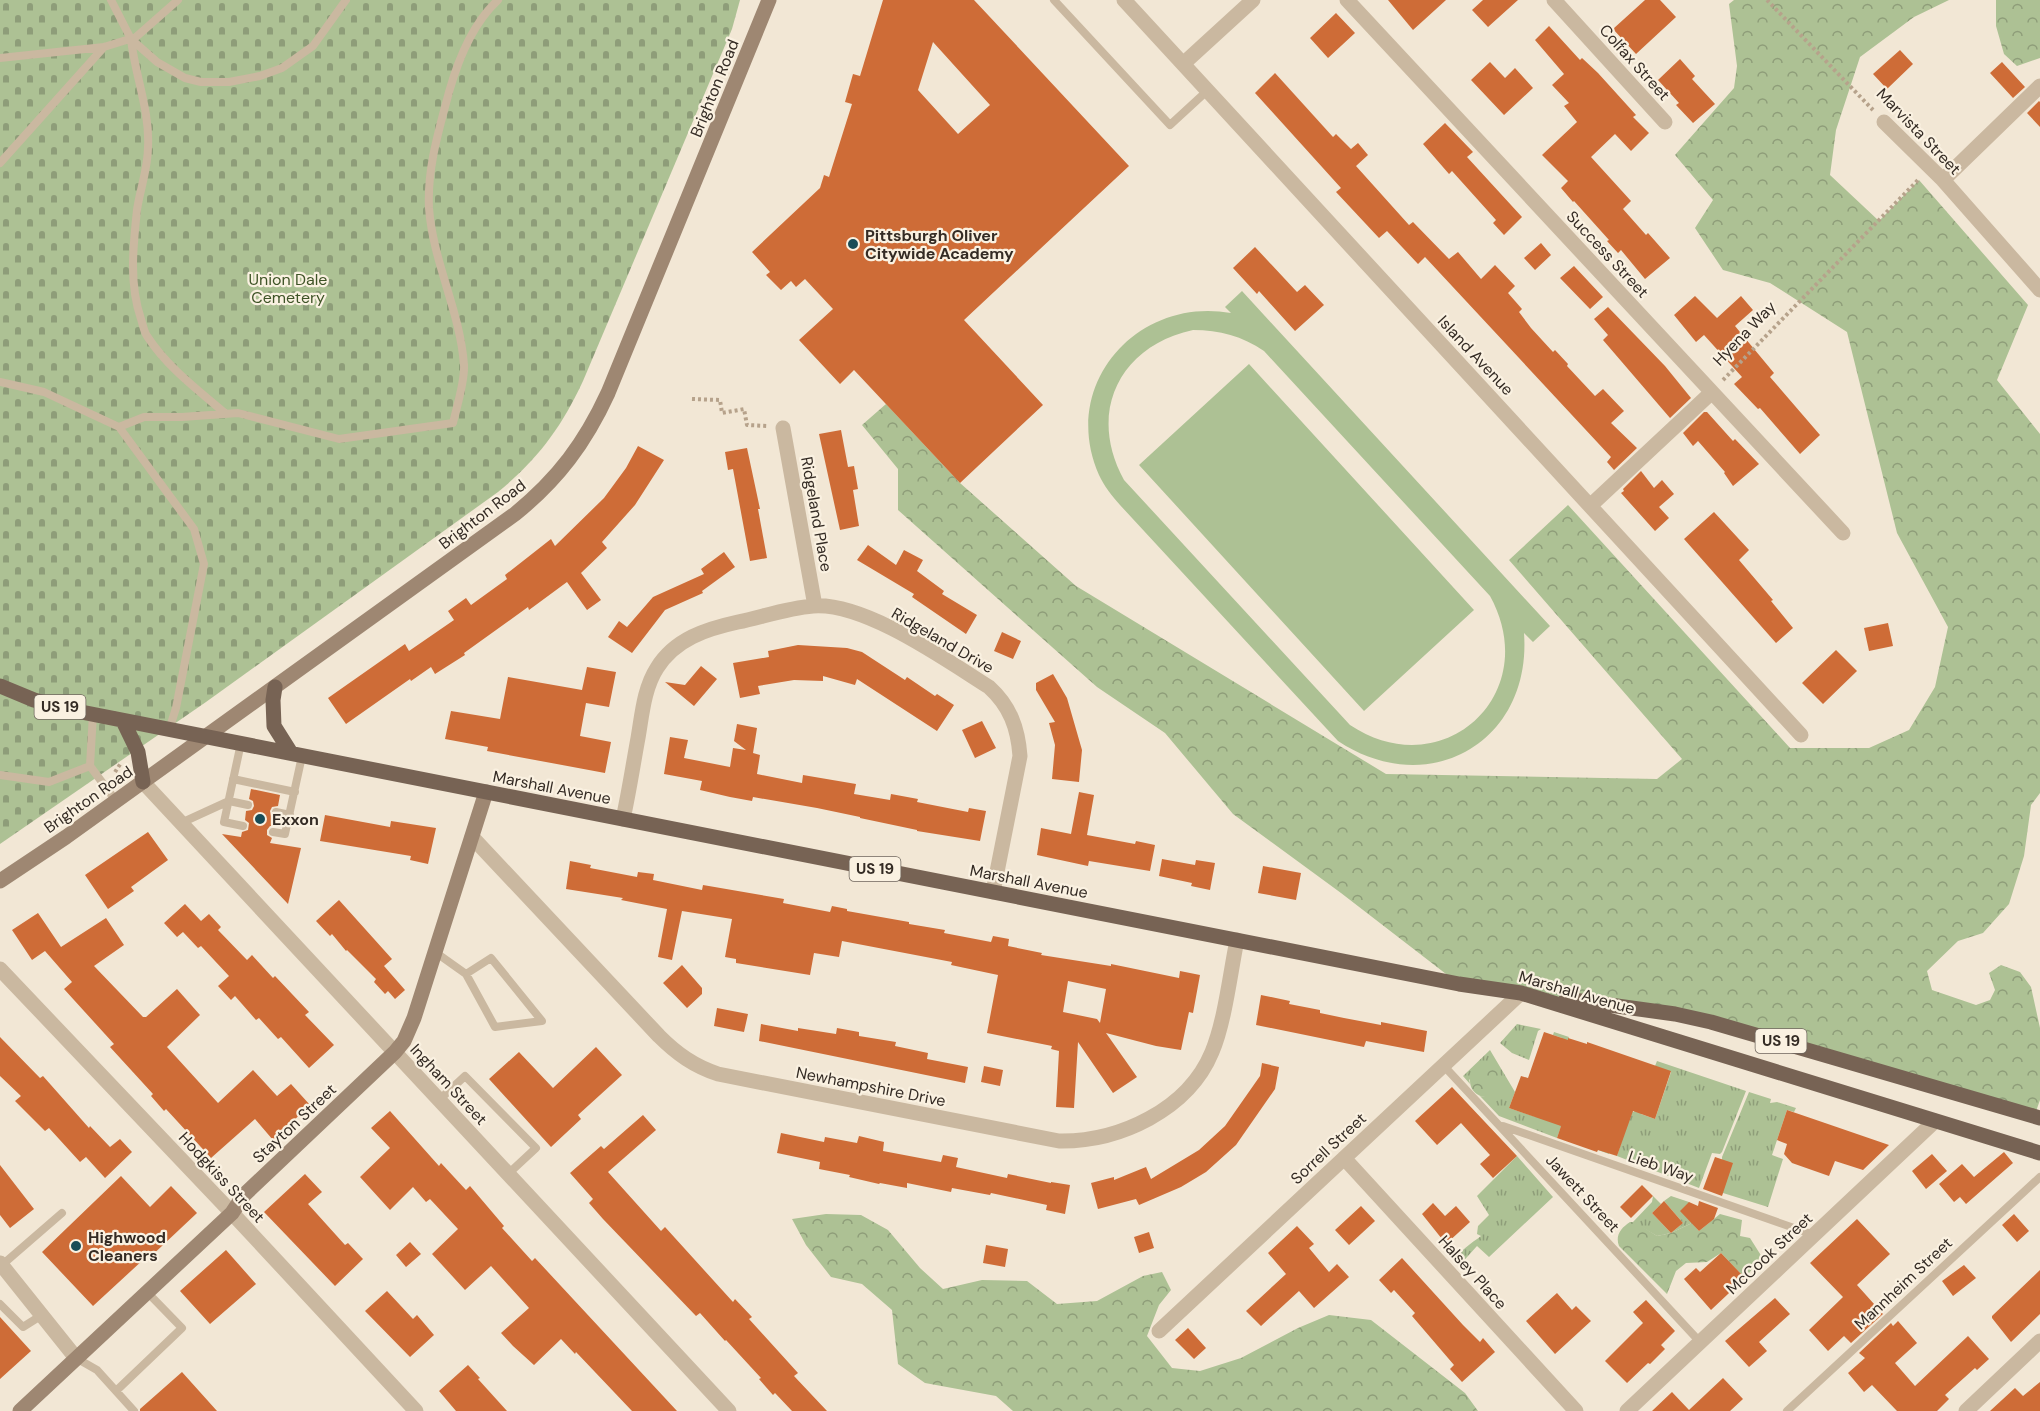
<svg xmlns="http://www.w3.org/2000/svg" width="2040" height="1411" font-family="'DM Sans',sans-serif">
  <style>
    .grass { fill: url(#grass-tufts) }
    .forest { fill: url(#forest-crowns) }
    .cemetery { fill: url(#cemetery-stones) }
    .garden { fill: #adc194; fill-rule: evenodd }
    .building { fill: #ce6c37; fill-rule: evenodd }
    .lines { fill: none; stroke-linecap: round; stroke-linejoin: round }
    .path { stroke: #b6a28b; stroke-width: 4; stroke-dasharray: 3 3; stroke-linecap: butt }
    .lane { stroke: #cab8a0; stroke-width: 8 }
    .street { stroke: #cab8a0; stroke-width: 15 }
    .secondary { stroke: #9e8772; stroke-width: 15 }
    .primary { stroke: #776354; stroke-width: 15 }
    .poi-dot { fill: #184c57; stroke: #faf1e1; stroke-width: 2 }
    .labels { text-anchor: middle; stroke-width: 4.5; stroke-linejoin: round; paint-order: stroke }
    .shield { fill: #faf1e1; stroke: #6f665d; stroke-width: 1.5 }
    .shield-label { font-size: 15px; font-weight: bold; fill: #342b24 }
    .street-label { font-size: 16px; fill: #342b24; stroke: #faf1e1 }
    .poi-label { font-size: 16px; font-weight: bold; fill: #342b24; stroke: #faf1e1; text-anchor: start }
    .park-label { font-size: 16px; fill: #3e5326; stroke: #faf1e1 }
  </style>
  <defs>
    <pattern id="grass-tufts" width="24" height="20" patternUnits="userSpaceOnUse" patternTransform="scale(1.5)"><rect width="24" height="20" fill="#adc194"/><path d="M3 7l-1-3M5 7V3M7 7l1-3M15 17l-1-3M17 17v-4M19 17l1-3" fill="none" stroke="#8e9d79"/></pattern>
    <pattern id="forest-crowns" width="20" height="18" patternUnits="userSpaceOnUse" patternTransform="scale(1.5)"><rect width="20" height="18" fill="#adc194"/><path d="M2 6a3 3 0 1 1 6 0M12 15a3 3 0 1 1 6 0" fill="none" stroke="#8e9d79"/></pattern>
    <pattern id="cemetery-stones" width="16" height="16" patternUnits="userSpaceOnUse" patternTransform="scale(1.5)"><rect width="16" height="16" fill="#adc194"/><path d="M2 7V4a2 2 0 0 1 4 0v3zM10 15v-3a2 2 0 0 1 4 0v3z" fill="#8e9d79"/></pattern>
  </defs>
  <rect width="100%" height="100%" fill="#f2e7d5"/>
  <path class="grass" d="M1517 1024 1541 1029 1538 1031 1529 1060 1512 1053 1500 1043Z
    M1554 1032 1569 1037 1556 1073 1564 1118 1557 1138 1499 1116 1480 1096 1485 1097 1469 1079 1470 1084 1463 1076 1490 1050 1515 1092 1509 1108 1536 1117 1562 1038 1553 1035Z
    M1657 1061 1746 1091 1722 1152 1720 1154 1712 1153 1699 1188 1617 1156 1622 1140 1615 1138 1609 1154 1598 1150 1619 1106 1634 1112 1642 1089 1644 1105 1641 1114 1655 1119 1671 1072 1655 1066Z
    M1749 1092 1771 1099 1770 1103 1777 1102 1796 1108 1794 1112 1787 1110 1772 1155 1783 1159 1768 1207 1723 1193 1722 1157Z
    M1517 1156 1553 1197 1489 1257 1477 1246 1459 1266 1455 1262C1459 1250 1472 1243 1481 1236L1477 1234 1478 1226 1489 1215 1477 1196Z
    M1653 1196 1661 1204 1652 1213 1671 1233 1683 1223 1664 1201 1671 1196 1689 1202 1692 1223 1671 1233 1657 1236 1633 1222 1652 1202Z"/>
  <path class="forest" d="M1734 0H1949L1914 17 1860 57 1836 130 1830 175 1879 221 1919 180 2028 305 1997 380 2040 434V793L2031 805 2024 856 2009 904 1983 933 1958 941 1927 971 1932 990 1976 1005 1990 1000 1995 990 1989 973 2001 965 2020 972 2031 987 2040 1028V1100L2034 1117 1749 1032 1459 984 1341 893 1233 814 1165 733 1097 687 898 510V469L862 425 886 404 960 483 1076 586 1386 774 1657 779 1682 759 1509 560 1568 505 1790 748H1869L1909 730 1935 687 1948 627 1897 533 1847 332 1770 283 1723 270 1695 228 1713 200 1675 155 1734 88 1737 66 1729 4Z
    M1996 0H2040V58L2017 66 2004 54 1996 26Z
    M1470 1081a16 16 0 1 1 32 0a16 16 0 1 1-32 0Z
    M826 1214 861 1215 888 1230 920 1268 943 1289 982 1280 1027 1281 1057 1304 1097 1301 1143 1276 1162 1272 1171 1290 1159 1305 1147 1336 1172 1368 1200 1371 1241 1358 1298 1328 1329 1315 1371 1320 1465 1393 1478 1411H1013L996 1396 925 1383 898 1364 892 1310 862 1284 831 1277 806 1245 792 1219Z
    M1720 1214 1742 1220 1740 1236 1750 1238 1762 1257 1745 1278 1721 1253 1707 1262 1686 1263 1676 1271 1667 1294 1619 1246C1615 1235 1621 1228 1630 1222H1635L1657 1236 1671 1233 1692 1223 1699 1231Z"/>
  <path class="cemetery" d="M0 0H740L732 29 583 381C561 428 538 459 498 492L206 702 0 844Z"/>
  <path class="garden" d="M1242 291 1550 626 1533 642 1524 633C1532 742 1429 801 1338 741L1120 505C1112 496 1104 486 1099 475 1059 385 1137 296 1231 313L1225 307ZM1193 330C1220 330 1242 336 1264 351L1490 596C1544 694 1443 787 1350 725L1124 480C1087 413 1119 346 1193 330Z
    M1249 364 1474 610 1364 711 1139 465Z"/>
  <path class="building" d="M883 0H974L1129 166 964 320 1043 405 960 483 854 370 840 384 799 340 833 309 805 279 796 287 791 281 781 290 766 275 770 272 752 252 820 188 824 175 829 177 852 104 845 102 853 74 860 76ZM933 42 990 105 958 134 918 90Z
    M1388 0H1446L1413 30Z
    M1483 0H1518L1488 27 1472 10Z
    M1645 0H1660L1676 17 1636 54 1613 29Z
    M1336 13 1355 33 1328 58 1310 38Z
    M1549 26 1580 60 1582 58 1598 73 1636 115 1633 117 1649 133 1631 151 1615 134 1591 157 1631 201 1623 209 1646 235 1648 233 1670 258 1645 279 1621 250 1618 253 1607 241 1609 240 1574 201 1573 202 1561 188 1568 181 1542 155 1577 122 1564 106 1569 103 1552 85 1564 74 1535 40Z
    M1900 50 1913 64 1887 89 1873 74Z
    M1680 59 1695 76 1692 79 1715 104 1693 123 1676 105 1679 103 1658 80Z
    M1490 62 1505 78 1515 68 1533 88 1504 115 1471 80Z
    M2002 62 2025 87 2013 98 1990 73Z
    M1275 73 1333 137 1336 134 1351 149 1358 143 1368 155 1356 166 1409 225 1413 222 1449 259 1458 252 1481 279 1495 265 1515 286 1508 293 1522 309 1519 312 1531 328 1553 352 1555 350 1568 364 1567 366 1595 396 1603 389 1624 411 1611 423 1637 448 1614 470 1607 462 1611 457 1425 257 1418 264 1387 231 1379 238 1336 192 1341 188 1255 93Z
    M2039 101 2040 102V127L2027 113Z
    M1445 123 1473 152 1467 157 1522 217 1504 235 1493 223 1496 220 1452 171 1449 174 1423 144Z
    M1541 243 1551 255 1535 270 1524 258Z
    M1255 247 1297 292 1305 285 1324 305 1295 331 1259 291 1257 294 1233 268Z
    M1574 266 1603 297 1590 309 1560 278Z
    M1695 296 1717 318 1741 296 1753 310 1735 326 1774 373 1770 377 1820 435 1800 454 1760 408 1758 409 1734 384 1742 377 1704 335 1696 342 1674 315Z
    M1608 307 1665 366 1691 398 1670 418 1603 340 1608 335 1594 319Z
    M1704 412H1707L1733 441 1735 439 1759 464 1733 486 1724 473 1725 472 1698 441 1693 446 1683 433Z
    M841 430 848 467 854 466 858 489 853 490 859 526 840 530 819 434Z
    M638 446 664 460 635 505 602 542 607 548 581 573 601 600 587 610 567 582 529 610 528 607 464 653 465 655 435 674 431 667 411 681 410 679 346 724 328 698 405 644 409 651 454 620 448 611 466 598 471 605 507 579 505 575 551 539 555 546 604 498 626 468Z
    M747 448 760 509H758L767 558 750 561 733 469 728 470 725 452Z
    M1641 471 1654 488 1662 480 1674 494 1659 507 1669 518 1655 531 1621 493 1624 491 1623 489Z
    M1714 512 1749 550 1739 560 1773 600 1771 601 1793 628 1776 643 1684 539Z
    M868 545 896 565 904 550 923 560 917 571 944 591 942 594 977 615 966 634 912 597 914 594 857 560Z
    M724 552 735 567 702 591 703 593 665 610 632 653 608 637 619 621 627 627 653 597 704 574 701 569Z
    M1888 623 1893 646 1869 651 1864 628Z
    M1002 632 1021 641 1013 659 994 651Z
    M798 645 847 648 862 652 905 680 907 677 935 696 937 694 954 705 937 731 857 679 855 685 823 676V681L794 680 758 686 760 694 740 698 733 663 769 657 768 651Z
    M1836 650 1857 671 1823 704 1802 683Z
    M701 666 717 679 694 706 665 682 685 685Z
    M587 667 616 672 609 707 586 703 580 736 611 742 605 773 487 751 488 747 445 739 451 711 500 719 508 677 582 690Z
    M1053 674 1067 698 1082 750 1079 782 1052 779 1055 745 1049 723 1055 722 1036 690V683Z
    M982 721 996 748 975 758 962 730Z
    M737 724 757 728 753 753 760 755 757 774 802 783 803 775 856 784 854 794 890 800 891 794 918 799 917 802 968 812 969 808 986 811 980 841 917 831V830L860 818V817L817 808 753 797 752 801 730 797 700 790 702 781 664 774 670 737 688 740 684 758 730 767 733 748 746 750 734 741Z
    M251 789 280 795 278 806 272 807 270 811 271 816 275 818 274 826H270L267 830V835L272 838 270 843 301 848 288 904 222 834 241 837 242 832 248 830 249 823 245 820 246 811 252 810 254 806 253 801 249 799Z
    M1079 792 1094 795 1087 835 1135 844 1136 841 1155 845 1150 871 1089 861 1088 866 1037 855 1041 828 1071 834Z
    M325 815 390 827 391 821 436 828 428 864 410 860 411 856 320 841Z
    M148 832 168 860 131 887 134 891 108 909 85 875Z
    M1162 859 1195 865 1196 860 1215 863 1210 890 1191 886 1192 883 1159 876Z
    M570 861 591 865 590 868 637 877 638 872 654 874 653 880 702 890 703 885 784 899 783 903 830 912 832 906 847 909V911L909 922V924L945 930 944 933 991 942 993 936 1009 939 1008 946 1042 953 1041 955 1111 966V964L1179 978 1180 971 1200 975 1193 1013 1189 1012 1181 1050 1156 1046 1106 1033 1137 1077 1113 1093 1078 1042 1074 1108 1056 1107 1059 1051 1051 1049 1052 1046 987 1033 998 975 951 965 952 962 842 941 839 957 814 953 810 975 736 963V959L725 957 732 919 682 911 672 960 658 957 667 909 621 900 623 898 566 889ZM1068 981 1106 989 1100 1023 1097 1019 1063 1012Z
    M1263 866 1301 873 1296 900 1258 893Z
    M339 900 392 959 384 966 405 990 395 999 388 991 385 994 374 982 376 979 347 950 346 951 332 934 330 936 316 921Z
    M185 904 201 921 209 914 221 927 218 930 247 960 252 955 273 978 275 976 309 1012 305 1015 334 1045 309 1068 281 1037 278 1039 259 1018 256 1020 235 996 231 1000 218 986 229 976 201 946 198 948 183 932 177 937 164 923Z
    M38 913 61 947 106 918 124 945 94 966 143 1017H146L177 989 200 1015 167 1047 218 1103 253 1070 277 1096 291 1084 310 1105 273 1140 255 1119 211 1158 166 1109 164 1111 151 1096 153 1094 110 1047 114 1044 64 989 72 982 45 951 32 960 12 930Z
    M682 965 702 988V994L687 1008 663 983Z
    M1261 995 1290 1001 1289 1004 1320 1010V1013L1344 1018 1381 1025V1022L1427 1031 1424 1052 1366 1041 1364 1047 1256 1025Z
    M717 1008 748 1014 744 1032 714 1026Z
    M761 1024 798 1031V1028L836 1034 837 1028 859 1032V1036L896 1042 895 1046 928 1053 927 1059 968 1067 965 1083 759 1041Z
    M1544 1032 1568 1040V1038L1587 1044V1042L1671 1071 1655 1119 1633 1111 1617 1156 1598 1150 1597 1152 1557 1138 1561 1126 1509 1108 1521 1076 1528 1078Z
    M0 1037 40 1078 43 1076 89 1128 90 1126 110 1147 120 1139 132 1152 105 1178 86 1157 80 1162 49 1128 45 1131 15 1101 21 1096 0 1076Z
    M596 1047 622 1075 578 1115 581 1119 551 1147 489 1079 519 1052 553 1088Z
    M1262 1063 1279 1067 1275 1089 1236 1145 1206 1172 1181 1187 1139 1205 1136 1199 1098 1209 1091 1183 1114 1177V1180L1146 1167 1151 1179 1199 1150 1225 1126 1260 1076Z
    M984 1066 1003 1070 1000 1086 981 1082Z
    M1452 1087 1517 1156 1493 1178 1480 1164 1490 1155 1461 1123 1437 1145 1415 1121Z
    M1787 1110 1825 1123 1889 1145 1863 1170 1835 1161 1829 1176 1792 1163 1784 1154 1787 1144 1777 1140Z
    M390 1111 439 1166 441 1163 466 1190 470 1186 504 1226 502 1228 532 1261 535 1258 677 1411H632L576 1352 575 1354 561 1339 534 1365 513 1346 501 1333 529 1308 491 1266 465 1290 432 1254 458 1229 430 1199 426 1202 413 1187 390 1210 360 1177 390 1148 371 1128Z
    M643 1115 656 1130 608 1172 661 1231 665 1227 733 1302 735 1299 752 1317 749 1319 798 1373 794 1376 827 1411H792L775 1393 773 1395 759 1379 761 1378 726 1340 725 1341 700 1313 696 1316 603 1219 589 1203 593 1199 570 1173 601 1146 604 1149Z
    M781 1133 824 1142 825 1137 857 1143 859 1136 884 1142 883 1151 941 1162 943 1155 958 1158 956 1167 1007 1178 1008 1174 1051 1183V1182L1070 1185 1065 1214 1046 1210 1047 1205 991 1193 990 1195 952 1188 951 1192 907 1183V1188L880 1183 879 1184 849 1177 850 1175 819 1169 820 1162 777 1153Z
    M2004 1152 2013 1163 1966 1204 1960 1197 1954 1202 1939 1184 1962 1164 1974 1177Z
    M1932 1154 1947 1171 1926 1189 1912 1171Z
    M1715 1157 1733 1163 1722 1196 1703 1189Z
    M0 1165 34 1209 10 1228 0 1215Z
    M305 1174 322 1192 308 1204 345 1245 348 1243 363 1259 335 1286 264 1212Z
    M121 1176 150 1207 171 1186 197 1213 146 1261 144 1259 93 1306 42 1252Z
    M1642 1185 1653 1196 1631 1218 1620 1207Z
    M1664 1201 1683 1223 1671 1233 1652 1213Z
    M1699 1201 1718 1208 1714 1219 1699 1231 1680 1211 1689 1202 1698 1206Z
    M1433 1203 1445 1216 1456 1206 1470 1222 1446 1244 1422 1214Z
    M1361 1206 1375 1221 1349 1245 1335 1230Z
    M2014 1214 2029 1231 2017 1242 2002 1225Z
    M1857 1219 1890 1254 1857 1285 1883 1314 1851 1343 1844 1336 1828 1351 1809 1330 1843 1297 1810 1263Z
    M1297 1226 1314 1244 1309 1248 1329 1272 1337 1264 1349 1277 1314 1308 1299 1291 1261 1326 1246 1311 1286 1274 1268 1253Z
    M1149 1232 1154 1248 1139 1253 1134 1237Z
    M410 1242 421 1254 406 1267 396 1255Z
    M986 1245 1008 1249 1005 1267 983 1263Z
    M226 1250 256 1284 210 1324 180 1291Z
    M1721 1253 1745 1278 1711 1310 1684 1279 1696 1268 1700 1272Z
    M1402 1258 1463 1325 1480 1342 1483 1338 1495 1352 1462 1382 1450 1369 1454 1365 1412 1316 1415 1313 1394 1290 1391 1293 1379 1280Z
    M1964 1265 1976 1278 1953 1296 1942 1281Z
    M2040 1270V1314L2011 1342 1992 1318V1316Z
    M387 1291 413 1319 417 1315 434 1335 410 1357 365 1311Z
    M1557 1293 1572 1310 1576 1306 1591 1321 1555 1354 1526 1321Z
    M1775 1298 1790 1314 1759 1342 1767 1351 1749 1367 1725 1341Z
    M1646 1300 1675 1331 1661 1345 1665 1349 1650 1364 1648 1363 1627 1383 1605 1361 1643 1323 1633 1312Z
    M0 1317 31 1351 0 1379Z
    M1898 1321 1917 1343 1895 1363 1915 1386 1968 1336 1989 1359 1977 1370 1975 1368 1945 1395 1949 1399 1937 1411H1897L1872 1385 1864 1392 1848 1373 1865 1358 1859 1353 1891 1323 1893 1326Z
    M1188 1328 1206 1348 1194 1359 1175 1340Z
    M468 1365 480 1378 478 1379 507 1411H456L439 1391Z
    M182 1372 217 1411H140V1409Z
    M1723 1378 1743 1399 1730 1411H1652L1672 1392 1689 1410Z
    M2040 1382V1411H1990L2015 1388 2023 1396Z"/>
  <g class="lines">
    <path class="path" d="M1767 0 1873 110
      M1723 380 1919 179
      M692 399 720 400 722 413 744 409 747 425 767 426
      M115 772 121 763"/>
    <path class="lane" d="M111 0 131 39 157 62 185 78 201 82H229L260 76 282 68 313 46 346 0
      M1054 0 1170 125 1207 91
      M131 39C135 75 150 111 148 147 148 169 140 189 137 210 133 247 129 284 141 319 143 325 144 332 147 336 167 367 198 390 226 414
      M0 58 104 47 136 37 178 0
      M0 163 104 47
      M0 382 44 392 119 427 144 417H182L238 413 339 439 453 423C457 406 465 381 464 365 460 311 433 262 429 208 427 168 439 130 449 92 458 60 473 23 498 0
      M119 427 194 529 204 564 176 708 169 730
      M93 714 90 766 116 801
      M241 743 224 822 243 826
      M0 775 49 782 90 766
      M233 779 295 792
      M276 812 290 815
      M181 823 229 801 248 805
      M273 832 285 834 302 756
      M435 952 466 974 495 1027 542 1021 491 958 466 974
      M1443 1065 1700 1342
      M439 1100 465 1076 536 1148 508 1174
      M1503 1126 1814 1235
      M2 1265 62 1213
      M0 1304 23 1327 42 1315
      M76 1358 97 1370 134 1411
      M116 1391 182 1328 147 1292
      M1787 1411 2040 1177"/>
    <path class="street" d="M1124 0 1801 735
      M1347 0 1843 533
      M1554 0 1665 122
      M1183 64 1253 0
      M1884 122 1943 180 2040 290
      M1943 180 2040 86
      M783 428 815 606
      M1590 506 1712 392
      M143 782 729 1411
      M623 819C629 792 633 765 638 738 642 715 644 688 657 668 675 639 706 629 738 622 762 617 788 608 813 606 865 602 946 660 989 687 1010 706 1018 728 1020 756L993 892
      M472 837 659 1036C677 1054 694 1066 718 1074L1059 1141C1119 1142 1188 1110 1212 1052 1225 1021 1230 974 1237 940
      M0 969 232 1213 416 1411
      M1344 1158 1576 1411
      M0 1263 76 1358
      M1159 1331 1521 993
      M1627 1411 1935 1121
      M1966 1411 2040 1341"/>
    <path class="secondary" d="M0 881 66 837 515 514C558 479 585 443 608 393L769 0
      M20 1411 232 1213 244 1195 395 1052 404 1041 414 1018 486 792"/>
    <path class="primary" d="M0 686 34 700 66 709 1459 984 1521 993 2040 1153
      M275 687 273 700 274 726 291 753
      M123 721 138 752 143 782
      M1566 999 1675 1014 1711 1022 2040 1118"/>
  </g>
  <g class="poi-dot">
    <circle cx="853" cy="244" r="6"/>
    <circle cx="260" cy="819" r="6"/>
    <circle cx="76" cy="1246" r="6"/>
  </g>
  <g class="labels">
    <g class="shield">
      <rect x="34.5" y="695" width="51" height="24" rx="4.5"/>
      <rect x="849.5" y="857" width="51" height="24" rx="4.5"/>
      <rect x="1755.5" y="1029" width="51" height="24" rx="4.5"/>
    </g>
    <g class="shield-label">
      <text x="60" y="712">US 19</text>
      <text x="875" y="874">US 19</text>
      <text x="1781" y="1046">US 19</text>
    </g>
    <g class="street-label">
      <text transform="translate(1635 62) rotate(48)" y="6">Colfax Street</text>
      <text transform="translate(714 88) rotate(-68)" y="6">Brighton Road</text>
      <text transform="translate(1919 131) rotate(46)" y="6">Marvista Street</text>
      <text transform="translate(1608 254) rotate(47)" y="6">Success Street</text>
      <text transform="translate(1744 333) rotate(-46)" y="6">Hyena Way</text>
      <text transform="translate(1476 355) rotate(47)" y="6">Island Avenue</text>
      <text transform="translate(482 514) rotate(-37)" y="6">Brighton Road</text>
      <text transform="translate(817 514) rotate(80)" y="6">Ridgeland Place</text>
      <text transform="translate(943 640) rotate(30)" y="6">Ridgeland Drive</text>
      <text transform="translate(552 787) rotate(11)" y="6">Marshall Avenue</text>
      <text transform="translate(88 799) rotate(-35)" y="6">Brighton Road</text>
      <text transform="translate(1029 881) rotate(11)" y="6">Marshall Avenue</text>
      <text transform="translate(1577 992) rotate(16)" y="6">Marshall Avenue</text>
      <text transform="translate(449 1084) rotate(47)" y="6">Ingham Street</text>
      <text transform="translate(871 1086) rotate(11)" y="6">Newhampshire Drive</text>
      <text transform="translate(294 1123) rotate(-43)" y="6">Stayton Street</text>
      <text transform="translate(1328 1148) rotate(-43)" y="6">Sorrell Street</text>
      <text transform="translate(1661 1166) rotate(19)" y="6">Lieb Way</text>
      <text transform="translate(222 1177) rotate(47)" y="6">Hodgkiss Street</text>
      <text transform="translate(1583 1193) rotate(47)" y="6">Jawett Street</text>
      <text transform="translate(1769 1253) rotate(-43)" y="6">McCook Street</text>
      <text transform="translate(1473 1272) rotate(48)" y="6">Halsey Place</text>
      <text transform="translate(1903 1283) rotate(-43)" y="6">Mannheim Street</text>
    </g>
    <g class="poi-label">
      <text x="865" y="241">Pittsburgh Oliver<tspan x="865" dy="18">Citywide Academy</tspan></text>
      <text x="272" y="825">Exxon</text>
      <text x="88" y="1243">Highwood<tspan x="88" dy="18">Cleaners</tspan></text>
    </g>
    <g class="park-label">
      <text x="288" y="285">Union Dale<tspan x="288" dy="18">Cemetery</tspan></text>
    </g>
  </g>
</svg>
